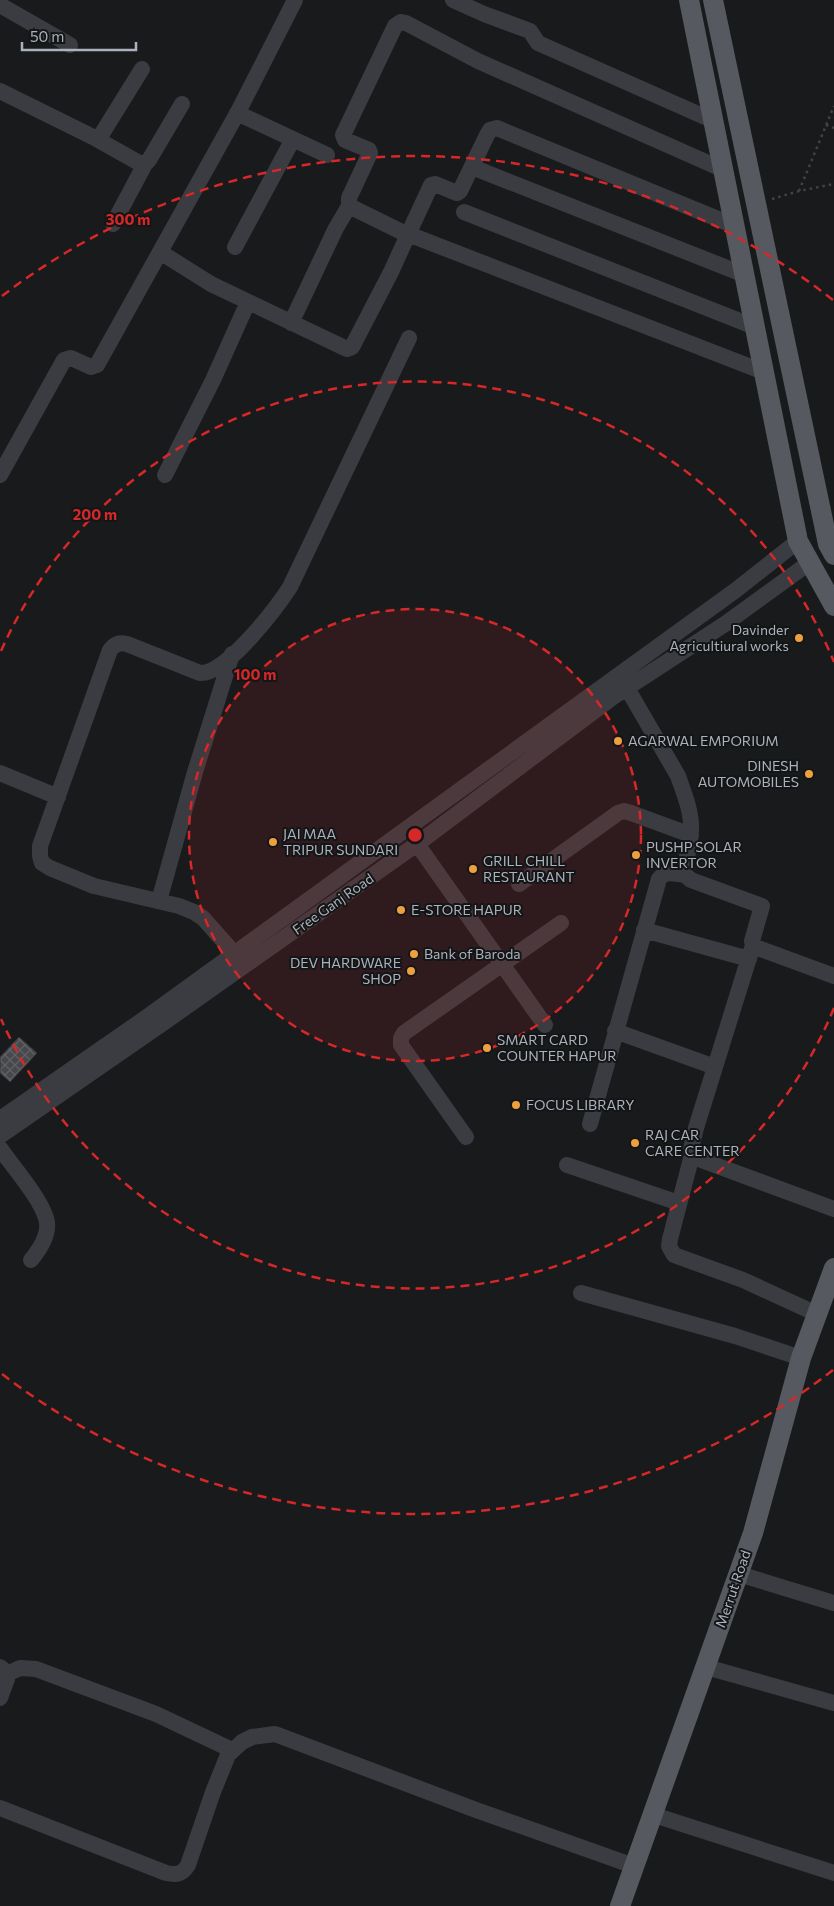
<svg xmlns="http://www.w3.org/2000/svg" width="834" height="1906" font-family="Commissioner,sans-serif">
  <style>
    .building { fill: url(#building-cross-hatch); stroke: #333438 }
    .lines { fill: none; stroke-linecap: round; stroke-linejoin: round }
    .path { stroke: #404348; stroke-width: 2.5; stroke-dasharray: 2.5 4; stroke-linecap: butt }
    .minor { stroke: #3a3c41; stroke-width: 16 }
    .major { stroke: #565960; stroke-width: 20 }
    .ring { fill: none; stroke: #d62828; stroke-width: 2.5; stroke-dasharray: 9 6 }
    .poi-dot { fill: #efa03e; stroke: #141517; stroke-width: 2 }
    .labels { text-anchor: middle; stroke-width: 4; stroke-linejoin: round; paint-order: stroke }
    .poi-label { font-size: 14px; fill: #acb2bb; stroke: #141517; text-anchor: start }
    .street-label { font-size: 14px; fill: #acb2bb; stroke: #141517 }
    .centre { fill: #d62828; stroke: #141517; stroke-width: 2.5 }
    .ring-label { font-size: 15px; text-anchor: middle; font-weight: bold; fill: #d62828; stroke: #141517; stroke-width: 4; stroke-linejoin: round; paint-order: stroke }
  </style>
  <defs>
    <pattern id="building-cross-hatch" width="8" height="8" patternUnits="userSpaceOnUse" patternTransform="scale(1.25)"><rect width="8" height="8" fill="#46484c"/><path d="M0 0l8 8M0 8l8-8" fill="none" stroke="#5e6064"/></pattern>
  </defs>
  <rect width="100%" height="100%" fill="#191a1c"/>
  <path class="building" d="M19 1037 37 1053 10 1082 0 1073V1057Z"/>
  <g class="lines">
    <path class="path" d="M826 125 834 128
      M799 191 834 106
      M772 199 799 191 834 184"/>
    <path class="minor" d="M453 0 484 14 530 31 538 43 714 121
      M0 5 70 45
      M0 91 93 137 141 164H145L149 160 182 104
      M237 113 327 155
      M98 140 142 69
      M472 167 745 275
      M464 212 755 327
      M113 224 145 164
      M408 234 764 372
      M406 239 431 185 435 184 457 193 460 191 487 135 490 130 497 128 735 226
      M235 247 293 139
      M160 252 211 284 347 349 352 347 391 272 406 239 404 233 349 206V198L370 153 369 150 345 140 343 135 395 26 401 22 406 23 478 61 724 170
      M291 323 336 228 349 206
      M0 475 64 360 71 358 91 367 97 365 239 110 295 0
      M165 475 213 380 248 302
      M627 688 678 776C684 793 692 812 691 830 691 843 687 857 684 869L685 875 691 880 762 906 752 941 755 947 834 976
      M0 773 58 797
      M417 844 545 1025
      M519 884 618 813 624 811 631 813 691 835
      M159 901 195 772 232 654
      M644 930 749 959
      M753 945 696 1128 691 1149 692 1155 696 1158 834 1209
      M234 953 203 918 194 912 179 906 94 886 50 868 42 863 40 856V846L110 650C115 644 119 642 127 644L200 673C226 675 277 607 290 587L409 338
      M615 1031 715 1067
      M0 1119 144 1019 736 590 798 541
      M590 1124 659 879C666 870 675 874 685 875
      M0 1136 159 1026 417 844 613 697 725 624 809 563
      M466 1137 401 1045V1038L404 1033 561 923
      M0 1148C13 1167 39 1196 46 1218 51 1233 40 1249 31 1260
      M692 1155 670 1239 669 1246 674 1255 743 1280 817 1314
      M567 1165 679 1203
      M581 1293 735 1336 801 1358
      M739 1574 834 1603
      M0 1667 5 1671 7 1679 0 1698
      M706 1667 834 1703
      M7 1674 20 1668 36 1669 156 1714 232 1750
      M0 1808 166 1873C176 1875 182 1875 188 1865L213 1792 228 1755 242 1742 252 1737 275 1734 476 1810 634 1866
      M654 1815 834 1873"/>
    <path class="major" d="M689 0 798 541 834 606
      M713 0 828 544 834 555
      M620 1906 753 1533 801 1358 834 1268"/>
  </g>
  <circle cx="415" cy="835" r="226" fill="#d62828" fill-opacity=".12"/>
  <g class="ring">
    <circle cx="415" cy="835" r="226"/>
    <path d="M834 1008A453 453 0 0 1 1 1019M1 651A453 453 0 0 1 834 662"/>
    <path d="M833 1370A679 679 0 0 1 2 1374M2 296A679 679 0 0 1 833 300"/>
  </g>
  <g class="poi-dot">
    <circle cx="799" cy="638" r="5"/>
    <circle cx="618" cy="741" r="5"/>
    <circle cx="809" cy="774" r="5"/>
    <circle cx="273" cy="842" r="5"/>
    <circle cx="636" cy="855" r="5"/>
    <circle cx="473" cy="869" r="5"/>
    <circle cx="401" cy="910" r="5"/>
    <circle cx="414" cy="954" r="5"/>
    <circle cx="411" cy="971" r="5"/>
    <circle cx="487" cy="1048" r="5"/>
    <circle cx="516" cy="1105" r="5"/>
    <circle cx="635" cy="1143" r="5"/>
  </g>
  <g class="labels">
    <g class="poi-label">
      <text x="789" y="635" text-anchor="end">Davinder<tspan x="789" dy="16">Agricultiural works</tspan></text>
      <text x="628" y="746">AGARWAL EMPORIUM</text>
      <text x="799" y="771" text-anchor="end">DINESH<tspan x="799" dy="16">AUTOMOBILES</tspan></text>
      <text x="283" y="839">JAI MAA<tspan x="283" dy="16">TRIPUR SUNDARI</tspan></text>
      <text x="646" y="852">PUSHP SOLAR<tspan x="646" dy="16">INVERTOR</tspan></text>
      <text x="483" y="866">GRILL CHILL<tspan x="483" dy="16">RESTAURANT</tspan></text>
      <text x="411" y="915">E-STORE HAPUR</text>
      <text x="424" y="959">Bank of Baroda</text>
      <text x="401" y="968" text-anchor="end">DEV HARDWARE<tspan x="401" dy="16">SHOP</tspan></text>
      <text x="497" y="1045">SMART CARD<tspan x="497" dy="16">COUNTER HAPUR</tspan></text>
      <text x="526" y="1110">FOCUS LIBRARY</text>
      <text x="645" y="1140">RAJ CAR<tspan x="645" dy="16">CARE CENTER</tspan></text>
    </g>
    <g class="street-label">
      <text transform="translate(333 904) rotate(-35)" y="5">Free Ganj Road</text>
      <text transform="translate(733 1589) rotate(-71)" y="5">Merrut Road</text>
    </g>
  </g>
  <circle cx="415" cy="835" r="8" class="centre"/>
  <g class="ring-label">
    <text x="128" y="225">300 m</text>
    <text x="95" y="520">200 m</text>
    <text x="255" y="680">100 m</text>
  </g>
  <path d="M22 42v8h114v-8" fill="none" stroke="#acb2bb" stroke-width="2.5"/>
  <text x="30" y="42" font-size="15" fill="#acb2bb" stroke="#141517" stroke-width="4" paint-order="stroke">50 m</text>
</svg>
